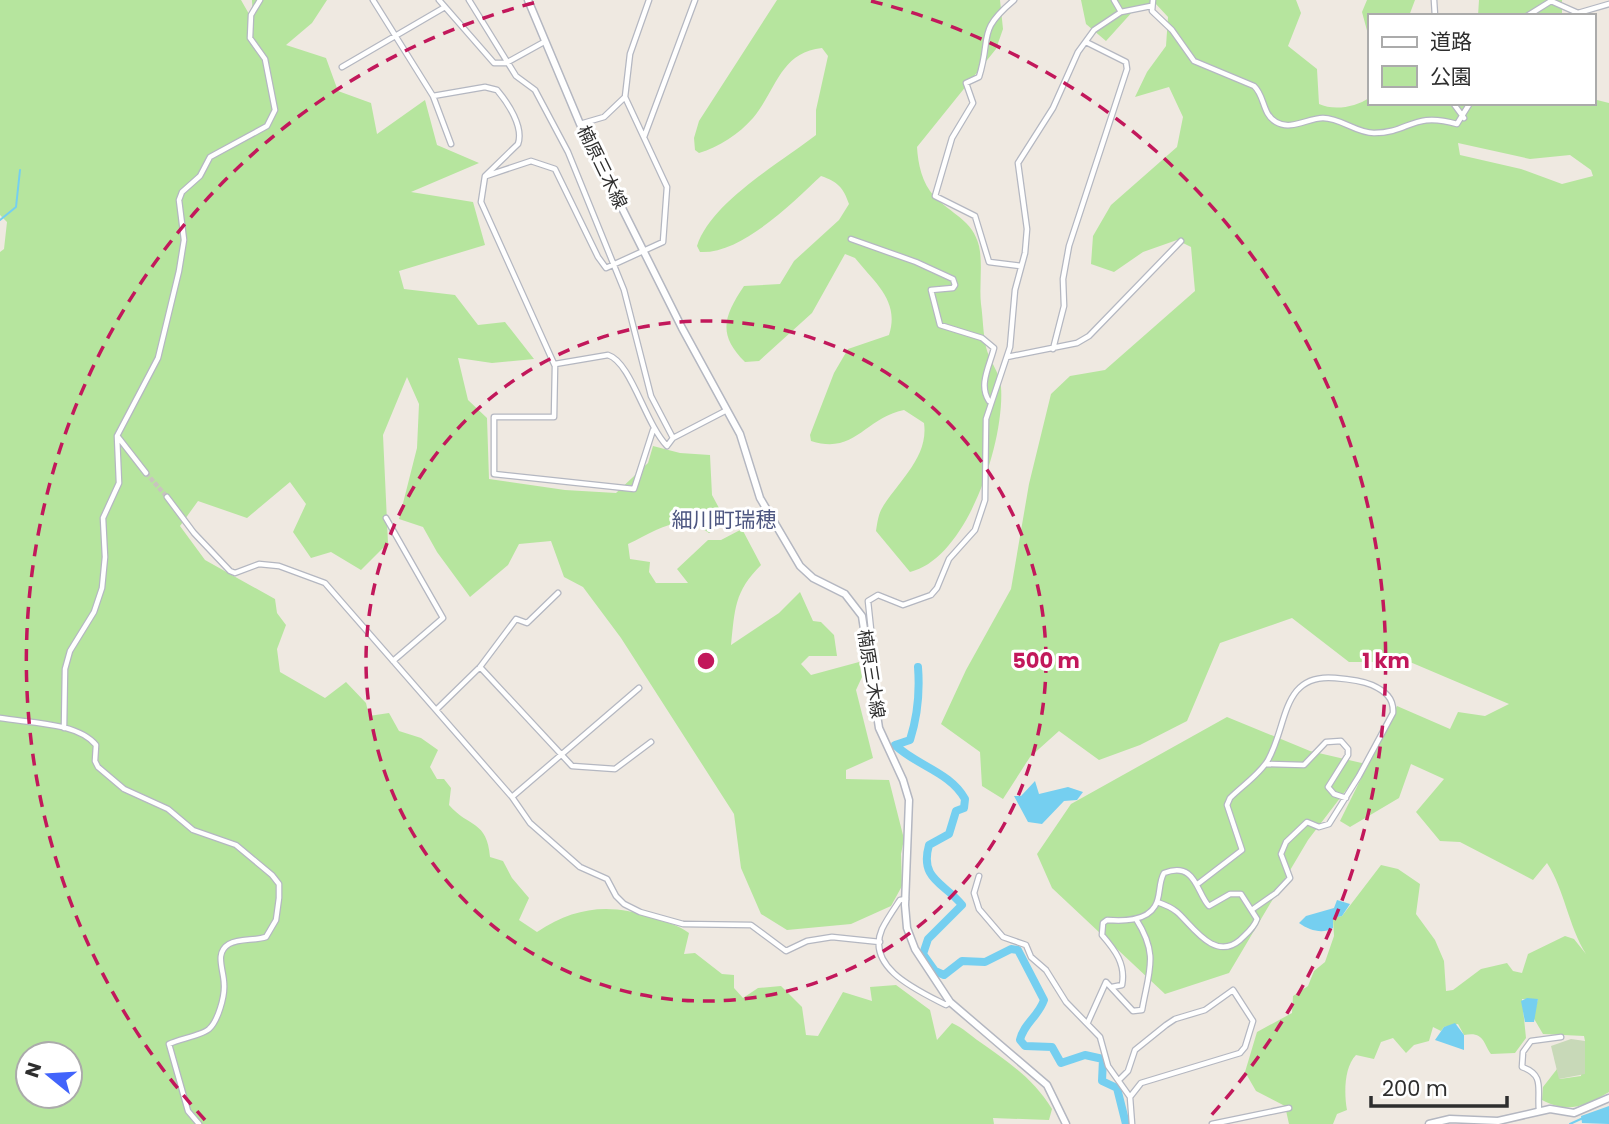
<svg xmlns="http://www.w3.org/2000/svg" width="1609" height="1124" font-family="Poppins,'Noto Sans JP',sans-serif">
  <style>
    .green { fill: #b6e59e; fill-rule: evenodd }
    .cemetery { fill: #c8d9b8 }
    .water { fill: #75cff0 }
    .lines { fill: none; stroke-linecap: round; stroke-linejoin: round }
    .stream { stroke: #75cff0; stroke-width: 2 }
    .river { stroke: #75cff0; stroke-width: 8 }
    .minor-tunnel { stroke: #c8c4bd; stroke-width: 4.5; stroke-dasharray: 4.5 2; stroke-linecap: butt }
    .minor-casing { stroke: #b4b7c1; stroke-width: 7 }
    .secondary-casing { stroke: #b4b7c1; stroke-width: 9 }
    .minor { stroke: #fff; stroke-width: 4.5 }
    .secondary { stroke: #fff; stroke-width: 6 }
    .ring { fill: none; stroke: #c2185b; stroke-width: 3.5; stroke-dasharray: 12 9 }
    .labels { text-anchor: middle; stroke-width: 6; stroke-linejoin: round; paint-order: stroke }
    .street-label { font-size: 18px; fill: #2e2e2e; stroke: #fff }
    .quarter-label { font-size: 21px; fill: #4d5680; stroke: #fff }
    .centre { fill: #c2185b; stroke: #fff; stroke-width: 3.5 }
    .ring-label { font-size: 21px; text-anchor: middle; font-weight: bold; fill: #c2185b; stroke: #fff; stroke-width: 6; stroke-linejoin: round; paint-order: stroke }
  </style>
  <rect width="100%" height="100%" fill="#efe9e1"/>
  <path class="green" d="M0 0H241L253 21 252 0H327L312 23 286 45 326 58 338 91 371 103 377 134 425 100 437 145 479 163 411 192 473 202 485 245 399 271 404 289 455 295 478 325 505 322 534 359 492 363 458 358 468 400 487 418 489 479 565 490 616 493 648 463 653 446 680 453 710 455 712 495 726 521 709 533C680 511 658 530 628 544L630 559 650 562 649 572 656 583H688L677 569 708 540H721L742 529 761 565C734 592 735 609 731 645L779 613 800 592 813 621 821 622 834 635 837 656H809L801 664 811 675 859 662 862 677 856 690 873 758 846 770V779L889 780 904 839 901 854 902 886 891 906 851 924 787 930 761 914 741 868 734 814 621 638 583 587 564 577 551 541 519 544 508 565 470 597 437 552 423 527 399 519 417 448 419 404 407 377 383 435 388 543 361 570 331 552 311 558 293 532 306 504 290 482 247 518 198 501 180 526 205 560 275 599 277 613 286 625 277 649 280 672 325 698 346 682 366 703 369 716 389 713 399 731 421 738 438 750 430 767 437 779H444L451 788 449 805C469 828 487 820 490 857L503 861 512 878 529 898 519 920 537 932C576 906 611 903 653 918 666 922 678 925 689 933L684 954 695 953 722 974 734 975V988L743 998 758 988 781 986 802 1007 806 1035 818 1036 843 992 872 1001 870 987 896 985 930 1010 937 1040 952 1023C963 1028 970 1035 980 1042 1008 1062 1033 1078 1052 1109L1049 1120 993 1118 994 1124H0V252L4 249 7 222 0 215ZM28 1054H70V1096H28Z
    M777 0H1000L1003 29 996 49 917 147C918 164 922 183 934 196 951 214 973 220 979 246 983 264 979 286 981 304 983 318 983 333 986 347 989 360 1000 373 1001 387 1005 440 968 558 910 572L876 531C877 525 878 516 881 510 897 482 929 458 924 423L904 410C864 418 856 455 811 441L810 435 834 373 848 349 889 335C900 301 875 283 855 258L845 254 812 313 759 361 745 362C717 334 724 316 744 286L780 284 794 261 839 220 849 204C843 187 838 182 821 176 792 203 742 254 700 252L697 246C711 202 780 163 816 135V110L828 56 822 48C780 52 776 91 753 118 739 134 719 147 699 153L695 150 694 138 699 121Z
    M1081 0H1296L1301 13 1288 46 1317 69 1319 104C1334 111 1356 107 1369 98V103H1593V99L1609 103V1092C1585 1106 1568 1114 1542 1100L1543 1087 1557 1069 1560 1079 1581 1076 1585 1041 1584 1036 1543 1034 1533 1017 1538 999H1522L1526 1038 1515 1053 1491 1054C1483 1043 1484 1031 1464 1035L1458 1024 1444 1027 1441 1031 1433 1027 1429 1041 1414 1045 1406 1053 1393 1038 1381 1042 1374 1059 1356 1055C1344 1067 1344 1094 1347 1110L1337 1114 1333 1124H1289L1285 1106 1256 1091 1245 1072 1257 1032 1292 1013 1293 996 1308 986 1314 971 1325 962 1334 936 1333 918 1342 916 1381 865 1398 869 1420 884 1416 914 1435 940 1444 961 1446 991 1453 990 1481 969 1507 963 1513 971 1522 973 1528 954 1565 936 1574 939 1586 954C1568 925 1565 891 1547 863L1533 880 1460 842 1440 841 1416 812 1444 779 1411 764 1399 798 1350 827 1340 821 1397 706 1450 729 1458 712 1485 716 1509 704 1410 662H1349L1292 618 1220 643 1187 721 1140 745 1099 760 1059 731 1030 757 1003 799 982 786 980 752 941 724 966 670 1011 589 1029 484 1051 394 1070 376 1105 370 1195 291 1191 247 1177 240 1143 252 1114 272 1091 264 1093 236 1111 205 1177 147 1183 117 1169 87 1135 97 1147 72 1166 46 1168 17 1155 3 1134 10 1106 41 1086 24ZM1458 143 1530 159 1570 155 1591 170 1593 176 1562 184 1521 169 1460 155Z
    M1367 0H1415L1409 16H1369V38L1362 12Z
    M1479 0H1562V16H1478Z
    M1227 717 1310 751 1366 764 1308 840 1229 973 1165 994 1052 888 1037 854 1071 804Z"/>
  <path class="cemetery" d="M1571 1039 1585 1041V1074L1559 1079 1551 1046Z"/>
  <path class="water" d="M1035 781 1039 794 1068 787 1083 792 1077 800 1064 801 1042 824 1028 822 1014 796H1021Z
    M1337 900 1350 904 1342 916 1333 918V928C1323 934 1310 931 1299 923L1306 916 1334 908Z
    M1527 998 1538 999 1534 1022H1525L1521 1001Z
    M1455 1023 1464 1035V1050L1435 1040 1444 1027Z
    M1609 1106V1124L1582 1123 1581 1116Z"/>
  <g class="lines">
    <path class="stream" d="M0 220 16 207 20 170
      M1570 1124 1583 1118"/>
    <path class="river" d="M918 667C920 693 918 715 910 740L895 745C917 766 950 772 965 799L964 808 956 811 949 834 929 845C919 880 945 883 962 905L928 939 923 954 935 971 944 975 962 961 985 962 1011 949 1018 950 1044 1000C1038 1017 1024 1023 1020 1040L1025 1046 1052 1047 1061 1063 1085 1055 1103 1059 1102 1081 1117 1088 1126 1124"/>
    <path class="minor-tunnel" d="M146 473 167 497"/>
    <defs>
      <path id="minor" d="M373 0 433 96 451 144
        M439 0 494 63H506L544 42
        M469 0 516 76 535 90 568 152 624 290 651 396 673 438
        M1014 0C976 32 992 36 979 77L966 83 973 103 952 138 935 196 975 216 989 262 1021 266
        M1114 0 1121 12
        M1153 0 1152 11 1172 30 1194 61 1254 86C1265 96 1262 114 1276 122 1291 131 1308 118 1323 118 1341 118 1356 133 1374 133 1410 133 1412 111 1457 124L1470 103
        M1434 0 1435 16
        M1527 16 1551 1 1578 13 1609 4
        M342 67 445 7
        M433 96 485 87 497 90C508 103 524 127 518 144L485 176 481 202 555 366 554 417H494V474L634 489 653 430
        M1453 103 1464 118
        M580 124 604 117 625 97
        M644 137 695 0
        M486 176 531 161 555 169 598 257 606 268 663 242 667 187 625 97 630 54 649 0
        M851 239 916 262 953 279 955 285 953 288 931 290 940 325 982 338 994 348C990 365 978 385 989 401
        M1053 349 1064 306 1063 279 1069 246 1127 69 1126 62 1086 42
        M1007 357 1077 343 1089 336 1181 241
        M555 364 608 355C631 362 645 423 667 446L673 438 727 410
        M118 437 146 473
        M167 497 194 533 230 571 235 573 259 564 279 566 325 583 512 797 530 823 580 867 607 879 616 896 624 904 640 912 683 924 751 925 786 951 807 941 832 937 880 942
        M386 518 443 618 393 661
        M866 641 872 639 868 601 878 595 903 605 931 595 937 588 949 559 975 530 985 500 986 419 1010 347 1015 290 1025 253 1027 229 1018 163 1053 108 1078 52 1094 30 1121 12 1151 6
        M480 667 572 766 615 769 651 742
        M436 710 480 667 516 619 527 623 558 593
        M0 718C28 723 77 722 96 745L95 761 98 767 124 789 168 809 193 830 236 845 272 875 279 884V898L276 920 266 937C254 941 240 938 229 944 214 953 224 970 224 984 225 996 218 1021 209 1029 203 1035 179 1039 169 1044L188 1111 199 1124
        M64 728 65 669 70 651 94 612 102 588 105 557 103 518 119 483 117 436 158 358 179 271 184 240 179 200 182 192 200 176 210 157 267 126 275 110 265 59 250 38 251 15 260 0
        M1266 764 1304 765 1326 742 1341 741 1348 749V755L1328 787 1334 794 1346 798
        M512 797 639 688
        M979 876 974 893 979 909 1003 937 1026 945 1031 957 1046 970 1066 1002 1100 1037 1108 1066 1130 1097 1132 1124
        M1199 883 1242 850 1227 805 1230 798C1242 786 1260 774 1268 760 1288 725 1281 673 1335 678 1348 679 1360 680 1372 685 1385 691 1394 698 1393 713L1359 776 1329 824 1319 827 1307 822 1286 842 1281 854 1290 878 1276 893 1253 909
        M906 899 900 900C894 909 887 919 882 929 865 968 919 991 946 1005L950 1002
        M1112 987 1122 985C1126 964 1115 950 1102 935L1103 923 1107 920C1121 921 1146 922 1155 906 1161 897 1158 883 1164 873 1196 861 1196 892 1209 906L1230 894H1241L1257 919C1254 928 1247 933 1240 940 1214 962 1192 925 1177 912 1171 907 1163 904 1157 902
        M1088 1022 1106 982 1133 1011 1142 1010C1149 970 1159 955 1136 919
        M1119 1080 1128 1071 1135 1050 1166 1025 1175 1019 1205 1010 1233 990 1253 1021 1245 1047 1240 1053 1141 1083 1130 1097
        M1539 1110C1537 1089 1545 1075 1522 1067L1523 1052 1531 1041 1561 1037
        M1212 1124 1289 1108"/>
      <path id="secondary" d="M528 0 580 124 682 328 740 434 760 498 800 566 813 578 845 594 862 616 879 728 903 780 909 800 905 905 907 928 915 949 950 1002 1047 1085 1066 1124
        M1429 1124 1450 1119 1498 1121 1550 1109 1574 1113 1609 1098"/>
    </defs>
    <use href="#minor" class="minor-casing"/>
    <use href="#secondary" class="secondary-casing"/>
    <use href="#minor" class="minor"/>
    <use href="#secondary" class="secondary"/>
  </g>
  <g class="ring">
    <circle cx="706" cy="661" r="340"/>
    <path d="M205 1120A680 680 0 0 1 541 1M871 1A680 680 0 0 1 1207 1120"/>
  </g>
  <g class="labels">
    <g class="street-label">
      <text transform="translate(602 167) rotate(64)" y="6">楠原三木線</text>
      <text transform="translate(871 674) rotate(81)" y="6">楠原三木線</text>
    </g>
    <g class="quarter-label">
      <text x="724" y="527">細川町瑞穂</text>
    </g>
  </g>
  <circle cx="706" cy="661" r="10" class="centre"/>
  <g class="ring-label">
    <text x="1046" y="668">500 m</text>
    <text x="1386" y="668">1 km</text>
  </g>
  <rect x="1368" y="14" width="228" height="91" fill="#ffffff" stroke="#ababab" stroke-width="2"/>
  <rect x="1382" y="37" width="35" height="10" fill="#ffffff" stroke="#ababab" stroke-width="2"/>
  <text x="1430" y="49" font-size="21" fill="#2e2e2e">道路</text>
  <rect x="1382" y="66" width="35" height="21" fill="#b6e59e" stroke="#ababab" stroke-width="2"/>
  <text x="1430" y="84" font-size="21" fill="#2e2e2e">公園</text>
  <g transform="translate(49 1075) rotate(288)"><circle r="33" fill="#ffffff" stroke="#ababab" stroke-width="2"/>
  <path d="M0-5L12 26L0 18L-12 26Z" fill="#4264fb"/>
  <text y="-10" font-size="19" font-weight="bold" text-anchor="middle" fill="#2e2e2e">N</text>
  </g>
  <path d="M1371 1096v10h136v-10" fill="none" stroke="#2e2e2e" stroke-width="3.5"/>
  <text x="1382" y="1096" font-size="21" fill="#2e2e2e" stroke="#ffffff" stroke-width="5" paint-order="stroke">200 m</text>
</svg>
